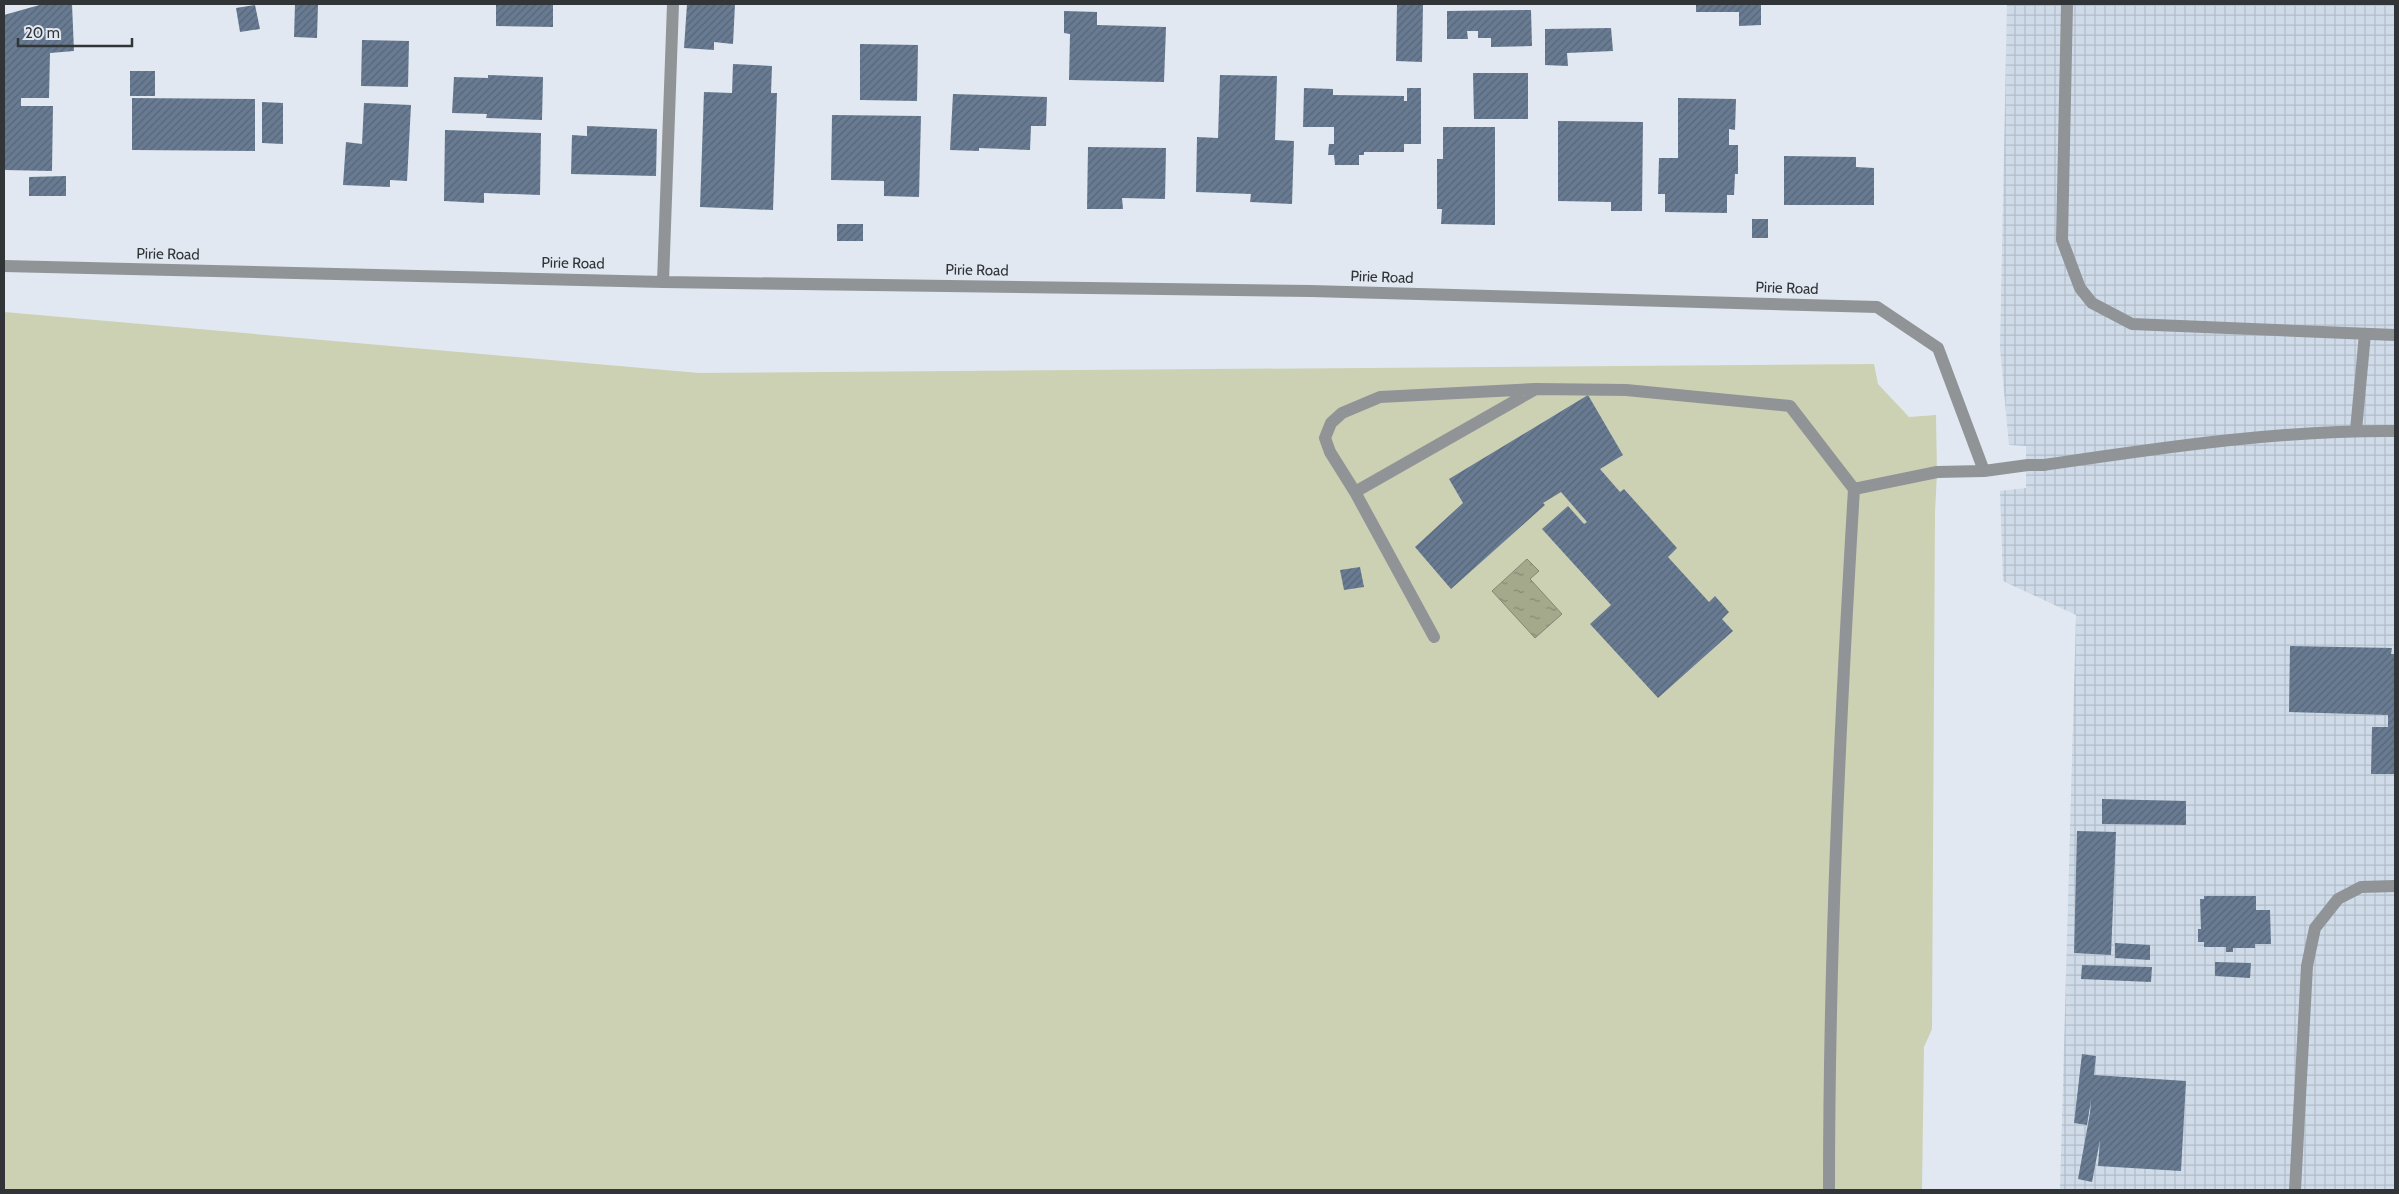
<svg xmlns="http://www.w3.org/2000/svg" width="2399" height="1194" font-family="Cabin,sans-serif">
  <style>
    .industrial { fill: url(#industrial-grid) }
    .green { fill: #ccd1b4 }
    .water { fill: url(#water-ripples); stroke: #828673 }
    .building { fill: url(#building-hatch) }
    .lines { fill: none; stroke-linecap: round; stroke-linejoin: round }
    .minor { stroke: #919497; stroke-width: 12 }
    .labels { text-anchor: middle; stroke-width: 5; stroke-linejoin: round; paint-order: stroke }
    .street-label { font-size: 15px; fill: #323538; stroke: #e1e8f1 }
  </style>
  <defs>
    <pattern id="industrial-grid" width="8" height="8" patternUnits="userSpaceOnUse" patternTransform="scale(1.25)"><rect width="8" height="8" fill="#cfdbe8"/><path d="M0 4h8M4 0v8" fill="none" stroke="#b2bdc8"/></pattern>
    <pattern id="water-ripples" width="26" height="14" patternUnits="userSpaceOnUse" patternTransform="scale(1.25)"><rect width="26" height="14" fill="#a5a98c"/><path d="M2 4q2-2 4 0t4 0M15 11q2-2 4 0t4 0" fill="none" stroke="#878a73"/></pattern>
    <pattern id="building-hatch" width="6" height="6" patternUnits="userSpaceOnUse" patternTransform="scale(1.25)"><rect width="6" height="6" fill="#697b92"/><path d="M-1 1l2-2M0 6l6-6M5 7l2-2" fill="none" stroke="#576678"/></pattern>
  </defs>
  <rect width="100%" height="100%" fill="#e1e8f1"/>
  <path class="industrial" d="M2007 4H2395V1190H2060L2076 615 2003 581 2000 491 2026 488V446L2009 445 2000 348Z"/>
  <path class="green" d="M4 312 699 373 1874 364 1878 384 1909 417 1936 415 1937 472 1935 513 1932 1029 1924 1047 1922 1190H4Z"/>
  <path class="water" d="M1527 559 1539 571 1530 579 1562 614 1535 638 1492 591Z"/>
  <path class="building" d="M43 4H72L74 51 50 53 49 98H21V106H53L52 171 4 170V15Z
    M295 4H318L317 38 294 37Z
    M496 4H553V27L496 26Z
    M687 4H735L733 44 714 42V50L684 48Z
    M1397 4H1423L1422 62 1396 61Z
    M1696 4H1761V25L1739 26V12H1696Z
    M255 5 260 29 240 32 236 8Z
    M1531 10 1532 46 1491 47V38H1478V31H1467L1468 39H1447V11Z
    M1064 11 1097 12V25L1166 27 1164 82 1069 80 1070 34 1064 33Z
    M1611 28 1613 51 1567 53 1568 66 1545 65V29Z
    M362 40 409 41 408 87 361 86Z
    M860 44 918 45 917 101 860 100Z
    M733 64 772 66 771 93H777L773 210 700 207 704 92 732 93Z
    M130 71H155V96H130Z
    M1473 73H1528V119H1474Z
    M488 75 543 77 542 120 486 118 487 114 452 113 454 77 488 78Z
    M1220 75 1277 76 1275 140 1294 141 1292 204 1250 202 1251 194 1196 192 1197 137 1218 138Z
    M1304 88 1333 89V95L1404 96V101H1407V88H1421V144H1404V152H1364V155H1359V165H1335L1334 155H1328L1329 144H1334V127H1303Z
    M953 94 1047 97 1046 126H1031L1030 150 979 148V151L950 150Z
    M132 98 255 99V151L132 150Z
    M1678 98 1736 99 1735 130 1729 129V145H1738V174H1735L1734 195H1727V213L1665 212V194H1658L1659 158H1678Z
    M262 102 283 103V144L262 143Z
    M364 103 411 105 407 181 390 180V187L343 185 346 142 362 144Z
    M832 115 921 116 919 197 884 196V181L831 180Z
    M1558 121 1643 122 1642 211H1611V202L1558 201Z
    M587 126 657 129 656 176 571 174 572 135 587 136Z
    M1443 127H1495V225L1441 224 1442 209H1437V159H1443Z
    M445 130 541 133 540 195 484 193V203L444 201Z
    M1088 147 1166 148 1165 199 1122 198 1123 209H1087Z
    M1784 156 1856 157V167L1874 168V205H1784Z
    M66 176V196H29V177Z
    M1752 219H1768V238H1752Z
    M837 224H863V241H837Z
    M1588 395 1623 455 1600 469 1620 492 1624 489 1677 548 1668 557 1709 602 1715 596 1729 612 1722 619 1733 631 1658 698 1590 624 1611 605 1542 529 1568 506 1584 524 1587 522 1561 492 1543 503 1545 505 1451 589 1415 547 1463 503 1449 479Z
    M1360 567 1364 587 1344 590 1340 570Z
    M2290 646 2392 648 2391 654H2395V774H2371L2372 727H2388V715L2289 712Z
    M2102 799 2186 801V825L2102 824Z
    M2077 831 2116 832 2111 955 2074 953Z
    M2204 896H2256V910H2270L2271 944H2255V948H2233V952H2226V947H2204V942H2198V929H2201L2200 899H2204Z
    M2115 943 2150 945V960L2115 958Z
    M2215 962 2251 963 2250 978 2215 976Z
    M2082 965 2152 967 2151 982 2081 979Z
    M2082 1054 2096 1056 2094 1075 2186 1081 2181 1171 2098 1166 2100 1140 2092 1182 2078 1179 2090 1113 2091 1100 2087 1125 2074 1123Z"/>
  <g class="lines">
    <path class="minor" d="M2067 4 2062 240 2080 288 2092 303 2132 324 2395 335
      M4 266 663 282 1311 291 1877 307 1938 348 1984 471
      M663 282 673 4
      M2356 430 2365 334
      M1355 492 1534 390
      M1434 637 1355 492 1330 452 1325 438 1331 423 1342 413 1380 397 1535 389 1626 390 1790 406 1854 489
      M1829 1190C1829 956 1840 722 1854 489L1937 472 1984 471 2028 465H2044C2160 448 2278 430 2395 431
      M2295 1190 2307 966 2315 928 2338 899 2361 887 2395 886"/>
  </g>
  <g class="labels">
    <g class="street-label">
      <text transform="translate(168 254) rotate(1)" y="5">Pirie Road</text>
      <text transform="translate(573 263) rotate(1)" y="5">Pirie Road</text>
      <text transform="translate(977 270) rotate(1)" y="5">Pirie Road</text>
      <text transform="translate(1382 277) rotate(2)" y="5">Pirie Road</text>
      <text transform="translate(1787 288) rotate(2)" y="5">Pirie Road</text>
    </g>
  </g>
  <rect width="2399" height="1194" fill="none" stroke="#323538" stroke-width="10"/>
  <path d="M18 38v8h114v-8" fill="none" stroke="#323538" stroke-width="2.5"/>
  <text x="25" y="38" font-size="15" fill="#323538" stroke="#e1e8f1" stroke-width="4" paint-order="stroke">20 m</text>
</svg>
